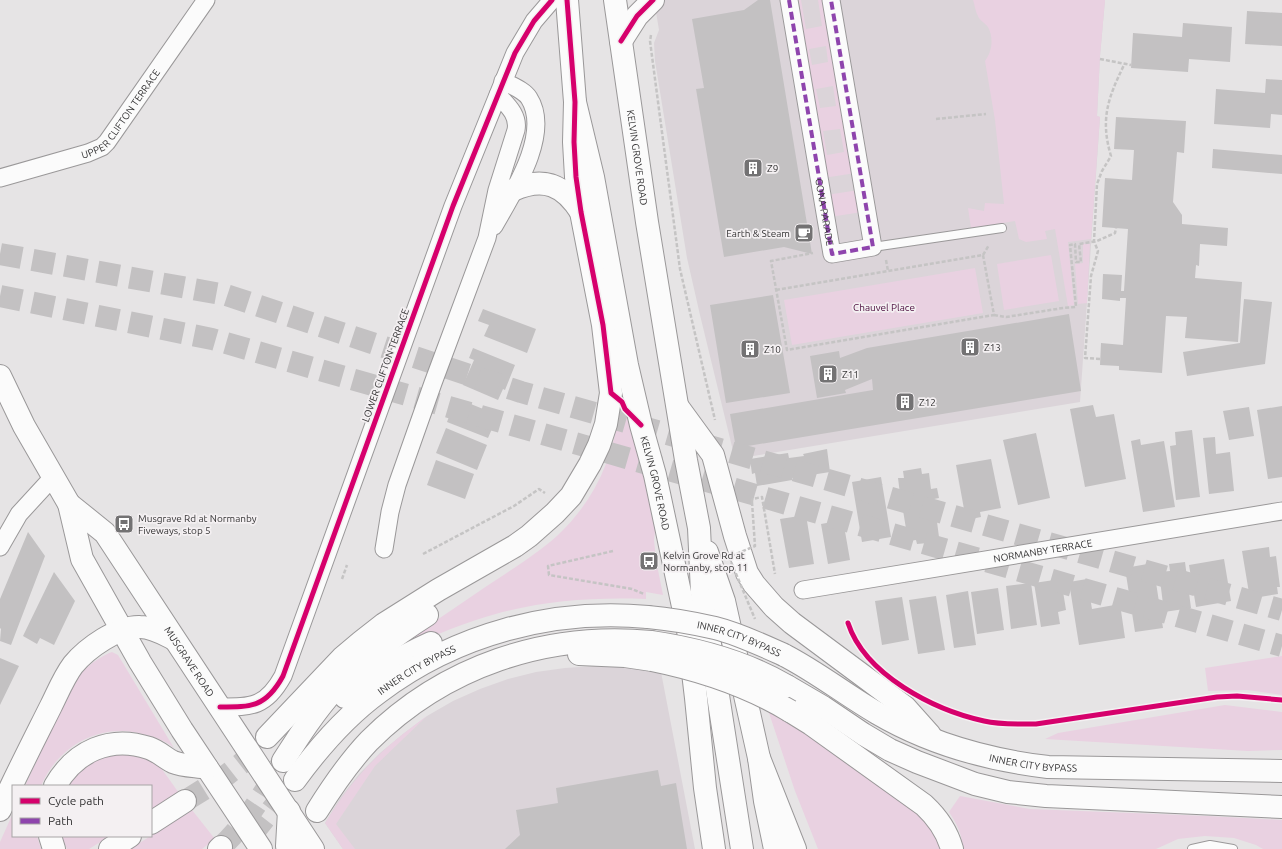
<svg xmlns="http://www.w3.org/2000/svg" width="1282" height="849" font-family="Ubuntu,sans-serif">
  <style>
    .built { fill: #dbd4d9 }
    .green { fill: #e9d1e1; fill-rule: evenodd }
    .building { fill: #c3c1c2 }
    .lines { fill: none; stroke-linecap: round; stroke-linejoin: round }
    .highway-tunnel { stroke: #c3c1c2; stroke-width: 22; stroke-dasharray: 22 11; stroke-linecap: butt }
    .lane-casing { stroke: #9a9899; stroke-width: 10 }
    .street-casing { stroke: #9a9899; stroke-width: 19 }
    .secondary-casing { stroke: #9a9899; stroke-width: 24 }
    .primary-casing { stroke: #9a9899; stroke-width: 24 }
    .highway-casing { stroke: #9a9899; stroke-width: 24 }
    .path { stroke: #c5c4c4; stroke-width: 2.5; stroke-dasharray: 4 2; stroke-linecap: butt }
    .lane { stroke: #fbfbfb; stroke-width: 8 }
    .street { stroke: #fbfbfb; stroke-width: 17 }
    .secondary { stroke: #fbfbfb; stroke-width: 22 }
    .primary { stroke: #fbfbfb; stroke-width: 22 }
    .highway { stroke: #fbfbfb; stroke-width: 22 }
    .highway-bridge-casing { stroke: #9a9899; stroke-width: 24; stroke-linecap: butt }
    .path-bridge { stroke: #c5c4c4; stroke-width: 2.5; stroke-dasharray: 4 2; stroke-linecap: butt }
    .highway-bridge { stroke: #fbfbfb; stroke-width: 22 }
    .quiet { stroke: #8e44ad; stroke-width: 4; stroke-dasharray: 8 4; stroke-linecap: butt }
    .cycleway-casing { stroke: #f4f0f2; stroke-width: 8 }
    .cycleway { stroke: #d6006c; stroke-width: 5 }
    .labels { text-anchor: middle; stroke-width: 3.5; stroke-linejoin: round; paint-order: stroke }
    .street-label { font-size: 10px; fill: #353435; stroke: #f4f0f2 }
    .poi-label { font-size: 10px; fill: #353435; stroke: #f4f0f2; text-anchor: start }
    .park-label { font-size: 10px; fill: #4a0b3c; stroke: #f4f0f2 }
  </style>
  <rect width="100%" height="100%" fill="#e6e4e5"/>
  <path class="built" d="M654 0H1105L1100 56 1097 116 1100 117 1080 402 735 459 700 315 687 258 655 61 654 43 659 30Z
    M595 666 624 667 661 672 695 849H343L325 823 340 798 359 774 380 753 403 734 427 716 453 701 480 689 508 679 536 672 565 668Z"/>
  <path class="green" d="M793 0H801L806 29 822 26 818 0H826L856 173 823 178ZM826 46 828 62 812 65 809 49ZM833 86 836 106 820 108 816 89ZM840 129 844 152 827 155 823 131Z
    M973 0H1105L1100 56 1097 116 1100 117 1091 239 1068 242 1074 305 1068 306 1055 229 1045 231 1047 239 1026 242 1019 239 1015 221 971 228 968 208 984 211 985 203 1004 204 995 120 985 61C992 52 994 38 988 27 985 23 979 20 978 16 975 11 975 5 973 0Z
    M859 190 862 212 830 217 826 195Z
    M1083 244H1090L1087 303 1078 304 1075 264 1083 263Z
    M1051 255 1059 301 1004 310 997 264Z
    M975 268 983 313 792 345 784 300Z
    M624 411 635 432 657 514 654 540 656 560 663 595 646 592V599C586 597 534 601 476 620 441 631 408 648 375 662 410 638 446 614 481 590 506 573 536 555 558 535 593 502 613 460 619 412Z
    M112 652 118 655 174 748C166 741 156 738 146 735 103 721 58 745 41 786H25L71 685C83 669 92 662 109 653Z
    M1282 656V695L1247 690 1208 691 1205 668Z
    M1225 705 1282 712V750L1248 751 1045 739 1058 733Z
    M767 707 785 718 927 820 942 849H818L795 791Z
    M427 716 375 766 336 824 355 849H343L325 823C354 776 382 748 427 716Z
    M122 754C133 755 149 757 158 765 164 771 173 785 179 793L151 810V786H67L69 783C87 764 95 757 122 754Z
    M960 796 1030 809 1208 816 1282 820V849H1263L1256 845 1234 838 1205 836 1178 839 1156 849H963C962 834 957 824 949 812Z
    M192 810 215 839 202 849H130Z
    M13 813V836H37L41 849H0V842Z
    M61 836H110L89 849H67Z"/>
  <path class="building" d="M758 0H770L812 254 784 247 724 257 696 89 704 88 692 19 744 10Z
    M1247 11 1282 13V46L1245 44Z
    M1183 23 1232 27 1230 62 1189 59 1188 72 1131 68 1133 33 1182 37Z
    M1266 79 1282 80V115L1271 114 1270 128 1214 124 1216 89 1265 93Z
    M1116 117 1186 121 1184 153 1177 152 1173 202 1182 215V224L1228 228 1227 246 1200 244 1199 266 1196 265 1195 278 1242 282 1238 342 1185 338 1187 317 1166 316 1162 373 1119 370V366L1100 365 1101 343 1123 345 1126 298H1120V301L1102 299 1103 274 1122 275 1121 291H1124L1128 229 1102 227 1105 178 1132 180 1134 150 1114 149Z
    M1213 149 1282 155V174L1212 168Z
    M773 295 790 393 726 403 710 305Z
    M1244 299 1272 302 1265 364 1187 376 1183 352 1240 343Z
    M483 309 536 329 527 353 484 336 489 325 478 321Z
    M1069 314 1081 391 736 448 730 414 873 390 872 379 845 390 846 393 817 398 810 356 839 351 840 358 867 348Z
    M473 348 515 365 505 390 503 389 498 400 463 385 474 360 469 358Z
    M456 398 498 415 488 438 447 422Z
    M1093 405 1096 417 1114 414 1126 479 1085 487 1070 409Z
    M1282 406V477L1268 479 1257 410Z
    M1249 407 1254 436 1229 440 1223 411Z
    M446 428 487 445 477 470 436 453Z
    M1192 430 1200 497 1176 500 1170 446 1176 445 1175 432Z
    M1036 433 1050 498 1018 505 1003 440Z
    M1215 437 1216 454 1230 452 1234 491 1209 494 1203 438Z
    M1140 439 1141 445 1164 441 1175 507 1143 512 1131 441Z
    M827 449 830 472 792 478V480L757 486 755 473 752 474 750 459 788 453 789 458 804 456 803 454Z
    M991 459 1001 508 980 512 981 517 966 520 956 465Z
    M436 460 474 474 465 499 427 485Z
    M921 468 922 474 929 473 931 489 937 488 939 498 934 499 939 537 927 539 928 543 917 544 916 540 908 541 902 504 899 505 897 495 900 494 898 478H904L903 471Z
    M881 477 891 537 862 542 852 482Z
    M806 515 814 564 789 568 780 519Z
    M843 520 850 560 828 564 821 524Z
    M28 532 45 556 11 645 0 641 1 629 0 628V599Z
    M1269 547 1270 557 1276 556 1280 587H1277L1278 594 1254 598 1253 592 1249 593 1242 551Z
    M1224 559 1231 601 1196 607 1189 565Z
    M1185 562 1191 608 1164 612 1159 572 1170 571 1169 564Z
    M1153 563 1163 628 1135 632 1125 568Z
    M54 572 75 601 54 645 40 638 37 644 23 636Z
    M1061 579 1066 610 1058 612 1060 624 1041 627 1034 583Z
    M1087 579 1092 609 1120 604 1125 638 1079 645 1069 582Z
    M1031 583 1037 625 1011 629 1006 586Z
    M998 588 1004 630 977 634 971 592Z
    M968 591 976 645 954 648 946 595Z
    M936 596 945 650 918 654 909 600Z
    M902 597 909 640 882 645 875 601Z
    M0 658 19 666 0 705Z
    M658 770 661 786 676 783 687 849H505L520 835 516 810 558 803 556 788Z"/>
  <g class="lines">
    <path class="highway-tunnel" d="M0 254 226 295 521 392 1282 610
      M0 296 212 339 1282 646
      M185 801 224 777 242 763 267 737
      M251 836 295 780
      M221 847C247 823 265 791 283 761"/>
    <defs>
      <path id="lane" d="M873 247 1002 228
        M1192 849 1210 845 1233 849"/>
      <g id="street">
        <path d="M789 0 832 254 873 247 831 0"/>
        <path id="s1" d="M0 178 88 153 102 147 107 142 206 0"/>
        <path d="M494 226C512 194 552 134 529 98 524 90 512 86 503 81"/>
        <path d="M0 547 19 514 53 477"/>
        <path d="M384 549 390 512 397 485 433 383 487 238 497 190 516 130C519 115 507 105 498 95"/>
        <path id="s2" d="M803 590 1282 511"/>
        <path d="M220 707C252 707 266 707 283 676L453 206 515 53 534 21 552 0"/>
      </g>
      <path id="secondary" d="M621 41 637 16 653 0"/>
      <g id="primary">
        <path id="s3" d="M567 0 575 102 593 177 627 365 641 425 655 475 688 630 696 698 705 788 714 849"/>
        <path id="s4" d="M615 0 647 222 686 460 699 528 702 593 742 849"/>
        <path d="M0 376 24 426 69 504 82 559 140 662 182 730 261 849"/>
        <path id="s5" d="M69 504 105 533 313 849"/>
        <path d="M707 552 724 601 759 758 765 801 775 849"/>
      </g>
      <g id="highway">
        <path d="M513 190C544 176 564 185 581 212"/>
        <path d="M678 407 713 455 735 536 747 573 754 584 774 607 792 623 905 707 930 735"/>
        <path d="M579 654 625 656 652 660"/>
        <path id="s6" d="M784 655C817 672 846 695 877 713 930 744 988 760 1048 767L1282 771"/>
        <path d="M787 686 823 707 863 734 890 750 917 762 975 784 1008 792 1046 796 1282 807"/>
        <path d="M345 697C370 675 400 657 431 643"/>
        <path d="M790 711 811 724 924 805C938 818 947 831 952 849"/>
        <path d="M267 737 342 658 361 642 384 624 438 590 515 546 529 536 555 513 571 496 590 464 599 445 606 424 611 393 603 325 581 212 576 177 574 142 575 102"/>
        <path d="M759 758 795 849"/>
        <path d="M283 761C299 736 315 711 335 689 362 660 394 636 427 615"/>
        <path id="s7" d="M295 780C319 747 346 716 379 692 456 634 553 608 648 617"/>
        <path d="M55 786C75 751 110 735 149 748 158 751 165 758 173 762 183 766 196 766 207 768"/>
        <path d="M0 810C16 775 34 740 51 706 58 692 64 677 73 665 87 648 118 626 140 627 152 627 164 634 174 639"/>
        <path d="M317 811C332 787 349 762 369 741 444 666 546 632 651 642"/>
        <path d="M151 823 185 801"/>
        <path d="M50 836 54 849"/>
        <path d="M110 849 130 836"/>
        <path d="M219 849 221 847"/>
        <path d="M289 849 287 846 289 811"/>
      </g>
    </defs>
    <use href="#lane" class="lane-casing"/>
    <use href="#street" class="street-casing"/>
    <use href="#secondary" class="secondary-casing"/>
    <use href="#primary" class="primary-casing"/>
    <use href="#highway" class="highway-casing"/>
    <path class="path" d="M651 35 650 41 680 269 715 420
      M1100 59 1131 65
      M936 119 986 114
      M983 255 989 245
      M886 260 888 271
      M776 290 983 255 994 315 787 350 771 261 813 253
      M994 315 1006 317 1063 308 1076 307 1070 245 1075 244 1076 262H1081L1079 244 1097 241 1115 233 1116 228
      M1100 359 1085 358 1091 276 1098 251 1094 241 1097 184 1102 171 1111 156C1100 119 1108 98 1124 65
      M752 502V499L762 497 775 574
      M613 551 548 566 549 575 632 589 644 594
      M423 554 514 506 539 489 545 493
      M342 579 347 565"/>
    <use href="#lane" class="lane"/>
    <use href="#street" class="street"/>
    <use href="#secondary" class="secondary"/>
    <use href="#primary" class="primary"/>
    <use href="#highway" class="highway"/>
    <defs>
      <g id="highway-bridge">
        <path id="s8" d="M648 617C671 619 693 623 715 628 739 634 762 645 784 655"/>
        <path d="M651 642C699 649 744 661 787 686"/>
        <path d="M652 660C701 670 747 685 790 711"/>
      </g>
    </defs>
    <use href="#highway-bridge" class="highway-bridge-casing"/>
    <path class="path-bridge" d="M752 502 755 546 729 557 755 619"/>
    <use href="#highway-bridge" class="highway-bridge"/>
    <path class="quiet" id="s9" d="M789 0 832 254 873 247 831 0"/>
    <defs>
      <path id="cycleway" d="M567 0 575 102 574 142 576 177 581 212 603 325 611 393 622 402 625 409 641 425
        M621 41 637 16 653 0
        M848 623C865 675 934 710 984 721 1001 725 1019 724 1036 724L1217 697 1237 696 1282 700
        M220 707C252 707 266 707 283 676L453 206 515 53 534 21 552 0"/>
    </defs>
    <use href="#cycleway" class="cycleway-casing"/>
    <use href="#cycleway" class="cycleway"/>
  </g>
  <defs>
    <symbol id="building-square" viewBox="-11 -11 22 22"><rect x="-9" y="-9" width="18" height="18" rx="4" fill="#737273" stroke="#f4f0f2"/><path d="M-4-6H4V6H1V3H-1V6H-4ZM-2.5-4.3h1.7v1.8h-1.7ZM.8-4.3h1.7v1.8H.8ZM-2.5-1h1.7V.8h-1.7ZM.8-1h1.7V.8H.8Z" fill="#fff"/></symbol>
    <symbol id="cafe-square" viewBox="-11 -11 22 22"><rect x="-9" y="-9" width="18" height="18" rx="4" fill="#737273" stroke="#f4f0f2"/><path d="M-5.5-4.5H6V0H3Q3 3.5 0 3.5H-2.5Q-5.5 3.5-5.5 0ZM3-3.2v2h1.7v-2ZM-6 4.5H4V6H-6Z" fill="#fff"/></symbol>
    <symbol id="bus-square" viewBox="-11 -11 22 22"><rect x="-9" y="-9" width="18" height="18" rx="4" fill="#737273" stroke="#f4f0f2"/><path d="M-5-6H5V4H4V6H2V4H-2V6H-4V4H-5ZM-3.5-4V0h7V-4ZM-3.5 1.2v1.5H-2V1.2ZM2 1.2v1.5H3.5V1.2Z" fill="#fff"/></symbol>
  </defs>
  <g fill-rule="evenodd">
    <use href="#building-square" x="742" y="157" width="22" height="22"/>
    <use href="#cafe-square" x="793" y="222" width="22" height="22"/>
    <use href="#building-square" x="959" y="336" width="22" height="22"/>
    <use href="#building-square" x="739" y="338" width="22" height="22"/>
    <use href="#building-square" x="817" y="363" width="22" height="22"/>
    <use href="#building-square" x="894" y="391" width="22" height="22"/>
    <use href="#bus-square" x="113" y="513" width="22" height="22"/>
    <use href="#bus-square" x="638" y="550" width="22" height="22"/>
  </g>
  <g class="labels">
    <g class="street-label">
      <text dy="4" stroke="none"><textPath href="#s1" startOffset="143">UPPER CLIFTON TERRACE</textPath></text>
      <text dy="4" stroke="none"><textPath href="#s4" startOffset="159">KELVIN GROVE ROAD</textPath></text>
      <text dy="4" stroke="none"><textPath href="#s9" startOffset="215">GONA PARADE</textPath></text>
      <text transform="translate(385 365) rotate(-70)" y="4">LOWER CLIFTON TERRACE</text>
      <text dy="4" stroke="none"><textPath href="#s3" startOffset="492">KELVIN GROVE ROAD</textPath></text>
      <text dy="4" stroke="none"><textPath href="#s2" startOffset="243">NORMANBY TERRACE</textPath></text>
      <text dy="4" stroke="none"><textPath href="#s8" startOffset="94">INNER CITY BYPASS</textPath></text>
      <text dy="4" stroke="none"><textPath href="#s5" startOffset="200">MUSGRAVE ROAD</textPath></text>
      <text dy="4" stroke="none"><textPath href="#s7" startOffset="166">INNER CITY BYPASS</textPath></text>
      <text dy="4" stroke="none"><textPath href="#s6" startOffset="275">INNER CITY BYPASS</textPath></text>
    </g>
    <g class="poi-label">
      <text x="767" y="172">Z9</text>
      <text x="790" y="237" text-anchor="end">Earth &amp; Steam</text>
      <text x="984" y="351">Z13</text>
      <text x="764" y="353">Z10</text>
      <text x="842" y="378">Z11</text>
      <text x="919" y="406">Z12</text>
      <text x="138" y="522">Musgrave Rd at Normanby<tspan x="138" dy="12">Fiveways, stop 5</tspan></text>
      <text x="663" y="559">Kelvin Grove Rd at<tspan x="663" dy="12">Normanby, stop 11</tspan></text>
    </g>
    <g class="park-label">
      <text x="884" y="311">Chauvel Place</text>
    </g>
  </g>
  <rect x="12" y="785" width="140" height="52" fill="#f4f0f2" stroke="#a8a5a6"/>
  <rect x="20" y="798" width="20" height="6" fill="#d6006c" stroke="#a8a5a6"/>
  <text x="48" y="805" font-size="12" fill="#353435">Cycle path</text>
  <rect x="20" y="818" width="20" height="6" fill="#8e44ad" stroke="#a8a5a6"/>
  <text x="48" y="825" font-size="12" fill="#353435">Path</text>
</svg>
